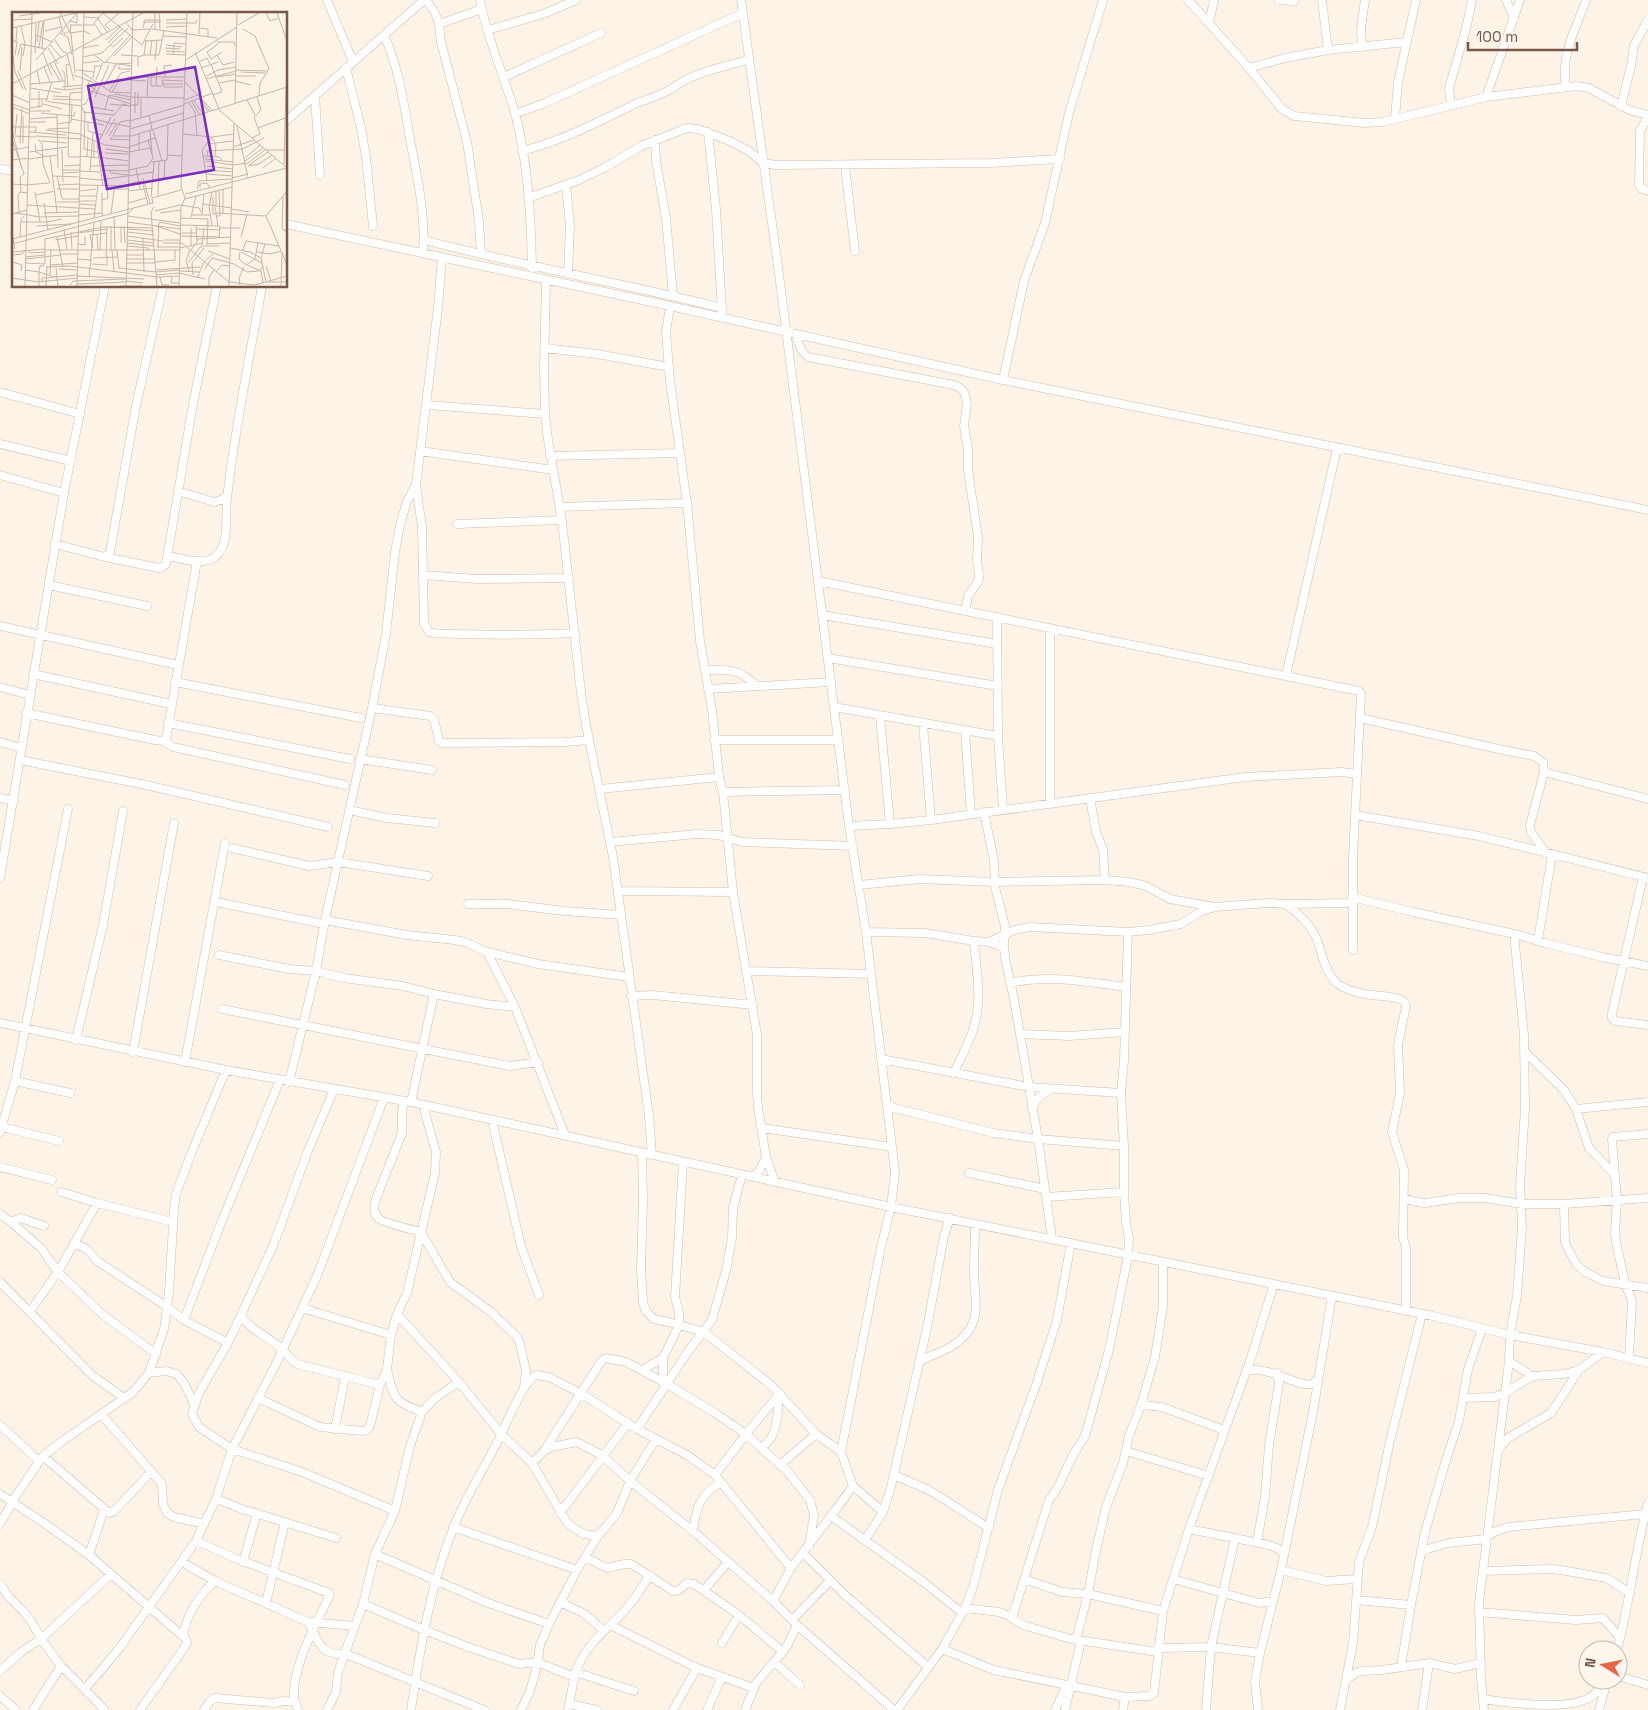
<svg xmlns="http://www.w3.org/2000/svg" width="1648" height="1710" font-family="'Space Grotesk',sans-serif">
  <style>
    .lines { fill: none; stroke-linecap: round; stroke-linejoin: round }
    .minor-casing { stroke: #d1bcae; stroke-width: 9 }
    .minor { stroke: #fff; stroke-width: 8 }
    .inset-road { fill: none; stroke: #c7b5a8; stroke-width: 1 }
    .view { fill: #7b2cbf; fill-opacity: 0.15; stroke: #7b2cbf; stroke-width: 2.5 }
    .inset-edge { fill: none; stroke: #77584a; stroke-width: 2.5 }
  </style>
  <rect width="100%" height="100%" fill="#fdf3e6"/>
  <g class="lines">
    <defs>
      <path id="minor" d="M327 0 353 62
        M426 0 435 13 439 24 441 42 467 142 479 221 481 253
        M480 0C487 39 504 75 515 113 528 162 531 217 532 268
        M741 0 779 274 849 826 866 932 895 1172 891 1207 881 1247 841 1452
        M1188 0 1249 68 1282 109 1294 116 1365 123 1383 122 1486 97 1576 86 1589 88 1629 110 1648 115
        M1279 0 1294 1
        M1322 0 1328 50 1406 42
        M1506 0 1514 18
        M1209 23 1214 0
        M439 24 482 9
        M488 30 543 14 576 0
        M384 35C399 69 404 103 410 139 417 177 426 214 423 253
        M1362 47 1361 28 1365 0
        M346 68 361 128 366 157 373 226
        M1249 68 1285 58 1328 50
        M504 77 601 33
        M1566 86C1560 55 1576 29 1586 0
        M315 96 320 175
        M1486 97 1520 0
        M1451 105 1449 88 1466 29 1472 0
        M1621 106 1631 66 1634 45 1648 20
        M515 114 545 103 743 13
        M1648 117 1640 131 1639 185 1642 189 1648 191
        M1395 118 1398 82 1416 0
        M286 121 424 0
        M708 132 716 209 722 311
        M655 140 656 161 666 218 673 296
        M522 151C562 141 598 122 635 104 647 99 660 96 671 89 676 86 681 82 687 79 707 70 729 65 749 60
        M845 166 855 251
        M0 169 14 171
        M566 185 570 225 568 274
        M528 198 579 180 606 167 641 146 687 128 698 129 730 141 749 151 763 163 776 165 990 163 1060 159
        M286 224 661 304 1003 380 1648 510
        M424 240C522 266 623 283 722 308
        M546 281 544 368 545 414 548 440 562 521 581 693 586 725 613 857 649 1116 652 1155
        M670 306 666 333 670 381 687 503 700 641 712 710 719 777 723 792 733 892 757 1035V1093L758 1107 766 1157 775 1182
        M795 335 802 351 808 357 954 385 960 388 964 392 967 403 964 426 968 450V470L978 537 977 560 979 576V580L968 596 965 611
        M544 348 597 354 669 367
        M1003 380 1024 281 1045 223 1069 113 1103 0
        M0 392 80 414
        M427 405 545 414
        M0 444 71 461
        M420 451 553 470
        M550 456 679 453
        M0 475 64 493
        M416 485 422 527 424 623 429 632C439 635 449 633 459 634 498 635 536 635 575 633
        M178 491 214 502 223 499 227 495
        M560 507 687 503
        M457 524 562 520
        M55 544 105 557 110 552 136 406 163 286
        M168 556C182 558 204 567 216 556 230 544 225 515 227 498 235 427 250 356 262 286
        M105 557 159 568 163 567 166 564 193 404 217 286
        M423 575 477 579 569 578
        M818 581 1359 691 1361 694 1353 857V950
        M49 585 147 606
        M822 615 997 644
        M997 617 998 736 1003 809
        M0 626 178 665
        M1050 628V803
        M828 658 998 686
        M705 670C729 669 739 669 757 686
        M33 674 171 704
        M1286 676 1337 448
        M175 682 361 718
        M0 687 30 695
        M708 689 831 682
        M834 707 998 736
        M372 708 430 716 434 719 439 741 442 743 565 742 589 740
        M26 713 155 740 163 741 166 739 197 561
        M880 716 890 824
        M1360 718 1503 750 1534 756 1543 762 1544 772 1648 799
        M168 723 350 759
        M923 724 931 820
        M965 731 971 814
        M714 740H839
        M163 741 173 747 345 785
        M0 742 21 748
        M360 759 432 770
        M20 760 146 785 328 827
        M1544 772 1530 825 1531 832 1546 853
        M600 789 719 777
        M723 792 845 790
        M0 798 14 801
        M1090 798 1096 832 1103 849 1105 880
        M349 810 387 818 435 823
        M984 812 994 861 995 887 1005 926 1004 948 1006 963 1014 999 1038 1139 1052 1239
        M1355 815 1479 836 1648 878
        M849 826 890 824 931 820 1245 777 1342 772 1356 774
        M610 842 697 834 718 835 742 842 853 846
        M232 848 309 866 338 862 428 876
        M1643 877 1612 1013V1018L1615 1021 1648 1025
        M0 878 64 493 105 286
        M859 885 920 879 994 882 1105 880 1129 882 1146 886 1170 899 1214 907 1268 903 1285 904 1352 903
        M618 891 733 892
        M1352 897 1413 912 1519 935 1544 943 1602 957 1648 966
        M221 903 324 924
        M468 904H507L564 911 621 915
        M1285 904C1298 913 1307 921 1315 935 1322 950 1324 973 1338 984 1351 993 1367 995 1383 996 1389 997 1397 997 1402 1000 1405 1002 1405 1003 1406 1006L1398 1045 1400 1093 1392 1132 1404 1170 1403 1237 1406 1248V1311
        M325 920 407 935 455 940 465 942 487 952 538 964 629 977
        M866 932 925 933 974 941 989 942 1004 948
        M1538 940 1552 855
        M989 942 1014 930 1030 927 1128 932 1149 930 1181 924 1202 911 1212 908
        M487 952 515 1007 565 1135
        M219 955 289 969 316 971 344 978 403 986 434 994 411 1102
        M747 971 871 974
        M1010 983C1049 974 1087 982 1126 987
        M434 994 486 1004 515 1007
        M631 996 653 995 753 1005
        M222 1009 510 1066 538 1062
        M0 1023 226 1070 411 1102 891 1207 1433 1316 1510 1335 1603 1352 1648 1363
        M1020 1034 1069 1036 1125 1032
        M76 1040 103 925 123 811
        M1524 1051 1564 1090 1576 1109 1589 1148 1615 1175
        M133 1052 174 823
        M881 1059 1029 1087 1121 1093
        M185 1062 225 843
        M954 1073C961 1057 971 1040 975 1023 982 998 976 967 974 941
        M15 1081 70 1093
        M289 1082 316 971 325 920 372 708 386 634 395 552 400 525 407 501 416 485 438 308 442 257
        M334 1089 308 1151 273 1246 228 1343 199 1393 192 1414 199 1427 232 1449 302 1472 395 1511
        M404 1101 402 1111V1133L376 1199C374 1205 373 1213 378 1218 383 1223 413 1230 421 1232L450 1282 491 1312 517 1337 520 1344 526 1371 524 1387
        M887 1106 993 1133 1038 1139 1124 1146
        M1032 1108C1035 1099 1043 1094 1051 1089
        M1576 1109 1648 1102
        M492 1120 521 1246 539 1295
        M2 1127 59 1141
        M762 1128 892 1147
        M0 1132 15 1081 68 809
        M642 1153 643 1198 641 1269 643 1303 646 1311 654 1319 668 1322 704 1332 772 1386 816 1434 841 1452 853 1486 883 1512
        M0 1167 52 1180
        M969 1173 1045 1189
        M753 1177 759 1171 766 1157
        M61 1192 97 1203
        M1046 1197 1124 1192
        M1404 1198 1416 1202 1425 1203 1459 1198H1485L1522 1204H1564L1648 1198
        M1564 1204 1565 1243 1576 1264 1585 1272 1603 1281 1648 1288
        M0 1214 11 1222 41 1248 58 1272 102 1314 156 1354
        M11 1222 21 1218 44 1226
        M75 1243 88 1250 97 1261 166 1306 184 1320 228 1343
        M0 1282 93 1376 124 1398
        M302 1308 391 1335
        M30 1311 58 1272 97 1203 173 1222
        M397 1314 459 1382 501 1434 532 1463 568 1524 584 1534 598 1536
        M241 1316C251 1331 270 1337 283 1350 288 1355 291 1360 297 1364L380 1385
        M184 1320 221 1223 280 1080
        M1629 1358 1632 1301 1625 1283 1617 1247 1615 1234 1617 1200 1612 1139 1613 1137 1648 1134
        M1509 1361 1532 1376
        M919 1362C930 1355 943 1352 954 1345 985 1323 974 1302 974 1271 974 1255 975 1240 975 1224
        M387 1369C394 1399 393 1401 422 1412
        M642 1370 663 1358
        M1246 1371C1270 1365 1298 1388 1311 1384 1313 1384 1316 1381 1317 1380
        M149 1373 166 1371 177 1374 185 1385 194 1404
        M663 1382V1358L679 1325V1313L675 1297 683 1162
        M258 1398 320 1427 363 1431 367 1430 370 1426 380 1385 387 1369 391 1335 397 1314 407 1293 435 1173 436 1152 423 1105
        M1463 1398 1494 1397 1505 1393 1532 1376 1564 1374 1579 1370 1603 1352
        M1141 1405 1162 1407 1224 1430
        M101 1414 162 1484 163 1504 167 1513 174 1517 204 1524
        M0 1425 39 1461
        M335 1429 345 1377
        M637 1429 687 1353 712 1320 726 1271 732 1238 733 1208 742 1175
        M761 1448C765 1444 770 1441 772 1436 777 1426 780 1406 777 1396
        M1499 1449 1508 1438 1551 1413 1579 1370
        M544 1451 551 1447 577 1442 603 1456 630 1481 693 1531 773 1601 797 1625 894 1710
        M1126 1451 1209 1476
        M43 1456 109 1513 114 1511 151 1472
        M532 1463 544 1451 602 1360 606 1358 626 1362 667 1384 715 1413 746 1434 761 1448 787 1471 810 1500 814 1515 809 1546
        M780 1465 816 1434
        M715 1475 746 1434 780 1393
        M894 1475 931 1491 989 1528
        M0 1494 44 1523 89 1555 186 1639 187 1643 184 1648 140 1710
        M216 1499 242 1509 336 1538
        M560 1513 628 1423
        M831 1516 925 1583 962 1613
        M0 1524 17 1494 43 1456 61 1442 133 1392 149 1373 164 1329 169 1292 174 1209 176 1194 191 1154 226 1070
        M453 1527 577 1570
        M1189 1529 1269 1545 1277 1548 1284 1554
        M693 1531C697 1505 699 1498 720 1482
        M865 1540 883 1512 891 1487 927 1328 944 1236 950 1218
        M196 1541 237 1559 329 1593 330 1595C317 1621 293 1666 294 1695 294 1700 296 1705 298 1710
        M1257 1543 1265 1496 1269 1445 1279 1383 1277 1373
        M1421 1551 1448 1543 1486 1539 1492 1533 1508 1527 1645 1514 1648 1516
        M803 1553 845 1595 928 1667
        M375 1554 488 1603 549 1624
        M89 1555 104 1510
        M585 1557 607 1568 624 1564H631L673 1591 679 1590 687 1583 694 1584 739 1615 783 1652
        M182 1562 215 1581 308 1622 355 1626
        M243 1562 257 1513
        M1281 1570 1326 1581 1356 1579
        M1483 1571 1552 1569 1567 1571 1606 1578 1630 1593
        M1024 1579 1062 1592 1088 1594 1163 1611
        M1173 1579 1259 1603 1273 1601
        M0 1584 9 1597 23 1611 31 1621 41 1639 61 1666 105 1710
        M704 1590 728 1562
        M1356 1600 1411 1605 1425 1532 1446 1460 1459 1421 1468 1369 1482 1329
        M773 1601 791 1568 837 1508 853 1486
        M560 1602 585 1614 604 1631
        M266 1603 285 1522
        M363 1604 424 1630 471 1648 519 1664 537 1662 574 1677
        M965 1608 999 1612 1010 1616 1015 1621 1026 1626 1071 1639 1158 1652
        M1479 1612 1576 1620 1603 1618 1620 1638
        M1012 1618 1049 1500 1059 1485 1073 1455 1085 1436 1109 1350 1128 1256 1129 1238 1126 1223 1124 1192V1146L1121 1093 1124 1060 1128 932
        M792 1620 830 1581
        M308 1622C319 1641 319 1656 346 1654L484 1710
        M610 1625 697 1668 754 1688
        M183 1636C187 1614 198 1596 215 1581
        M1076 1640 1088 1594 1095 1555 1106 1507 1123 1463 1129 1436 1141 1405 1155 1357 1163 1306V1262
        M722 1643 739 1615
        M1158 1648 1211 1647 1260 1653
        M942 1649 994 1670 1125 1697
        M1617 1650C1630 1602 1635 1552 1648 1503
        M774 1662 800 1685
        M1401 1667 1411 1605
        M0 1671 21 1652 41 1639 111 1574
        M575 1672 634 1691
        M1618 1676 1648 1685
        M1346 1680 1357 1672 1363 1671 1382 1670 1429 1663 1455 1669 1481 1663
        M85 1689 118 1650 196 1541 216 1499 232 1449 277 1362 317 1276 384 1098
        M0 1696 16 1710
        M1483 1699C1509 1703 1564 1710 1587 1699 1596 1695 1601 1688 1606 1680
        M569 1704 597 1710
        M33 1710 61 1666
        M204 1710 210 1701 215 1698 274 1703 284 1701 295 1702
        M327 1710 336 1692 338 1672 363 1604 375 1554 395 1511 410 1446 422 1412 435 1398 459 1382
        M411 1710C420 1649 430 1587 453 1529 465 1497 485 1467 500 1437 507 1422 522 1384 536 1375L549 1377 580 1393 637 1429 687 1455 715 1475 791 1568
        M521 1710 530 1691 537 1666 540 1645 549 1624 577 1570 598 1536 617 1513 630 1481 656 1439
        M568 1710C572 1694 572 1677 580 1662 590 1641 610 1627 625 1610 635 1599 642 1587 650 1575
        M673 1710 697 1668
        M707 1710 722 1677
        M745 1710 756 1683 786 1648 797 1625
        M897 1710 942 1649 965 1608 973 1587 998 1490 1036 1385 1057 1320 1071 1243
        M1055 1710 1067 1685
        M1065 1710 1081 1641
        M1123 1710 1125 1697 1149 1696 1154 1693 1163 1611 1189 1529 1250 1361 1274 1284
        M1206 1710 1211 1647 1235 1538
        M1258 1710 1255 1682 1260 1653 1281 1570 1313 1412 1332 1296
        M1340 1710 1353 1643 1359 1562 1372 1527 1390 1441 1422 1314
        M1422 1710 1429 1663
        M1484 1710 1481 1678 1479 1602 1509 1361 1510 1335 1517 1296 1522 1227 1520 1186 1525 1108 1524 1035 1514 934
        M1599 1710 1606 1685"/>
    </defs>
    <use href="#minor" class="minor-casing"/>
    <use href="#minor" class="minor"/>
  </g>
  <g transform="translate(12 12)">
    <rect width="275" height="275" fill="#fdf3e6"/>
    <path class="inset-road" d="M48 1 59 22 63 61M91 1 130 33 141 12M143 1V17M147 1 148 17M254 1 258 9 267 6M265 1 275 29M7 4 28 1M47 5 50 18 53 22 57 19M72 5 87 6M86 7 96 21M0 8 20 7M154 8 175 7M58 9 65 11V1M114 10 120 18 139 17M131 10H149M154 11H184L185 8M58 13H82M59 13 58 21 72 19 78 22M226 13 247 1M9 14 13 32 11 44M154 15 175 14M0 16 64 1M131 16 133 8H149M188 16 196 17V24M140 17 205 26M231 17 243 24 257 57 248 71 247 84M98 18 93 13 107 1M33 19 49 15M48 21 56 25 60 43M187 22 188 1M23 23 41 30M90 23 82 11 91 1M151 24 174 25M0 28 5 30 3 43M43 28 51 40 55 41M94 28 108 15M133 29 150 28 152 18M4 30 5 15M25 30 27 10M205 30H222L223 34M96 31 110 17M206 32 195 40 199 47 210 40M38 33 49 45M99 33 101 35 111 26M154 33 170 35M27 35 31 10M30 36 32 9M36 36 46 52M71 36 87 33M153 36 168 37M154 39 173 40M183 40 207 97M23 41 24 11M31 41 40 64M55 42 62 69M154 42 173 43M161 42 162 31 173 32M6 43 9 32 34 37M82 43 93 51 118 23M109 43 126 44M132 43H147L150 28M138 43 140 28M205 43 211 53 222 50M1 44 3 60 11 77M102 44 120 25M71 45 90 41 116 16M24 48 65 1M143 48 145 28M174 48 225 15M42 49 51 69M93 50 120 54M187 50 195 46 198 52M71 51 87 49M38 52 48 69M199 52 210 80 201 83M107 54V57H119M126 54V45L132 43 134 28M32 55 38 70M189 56 206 50M25 58 28 73M50 58 53 62V78M64 58 82 60M224 58 255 59M6 59 14 78M8 59 10 35M229 60 253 61M71 61 99 80 119 81M62 63 85 72M224 64H244M115 65H173M139 65V74H150M153 65 152 54 160 53M193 65 206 58 224 55M205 65 224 62M81 66 83 54H89M105 67 134 69M194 67 224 59M78 68 76 72 86 80M84 68 91 50M150 68 152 75H171M150 68 171 69M223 69 239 73M173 70 201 99M207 71 223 68M0 72 131 1M18 72 53 69M150 72H171M92 74 104 52 120 51M144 74 145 55M50 75 70 73M56 75 54 53 58 52M18 76 49 81M41 76 53 78 70 76M27 79V96M79 79 119 92M97 79 109 61 118 59M100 80 108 67M123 80V101M103 82 119 85M0 83 18 91M41 84 58 85M83 85 97 53M119 85 172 86M135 85 136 65M187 86 196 100M189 86 198 100M18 87H36M40 87 70 88M173 88 188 82M235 88 243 103M182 89 191 102M39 90 70 94M39 90 34 89 40 70M180 90 188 103M177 91 183 100 185 123M0 92 18 98M31 92 50 97M98 92 119 94M172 92 201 81M223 92 225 1M70 93 73 92 86 71M119 93H126V80M0 95 18 102M80 95 102 99M18 96 30 94V87M70 96 73 100 72 137M93 97 97 83 119 88M206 97 275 156M18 99H39M71 100 102 103M29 101 62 104 63 100M45 103 46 156M102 103 111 92 115 93M137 103 140 118M11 104V131M129 105V86M79 106 101 112M18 107 45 105M59 107 92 113M76 109V119L91 123M118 109 172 93M18 110H34M101 111 118 115M45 112 59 110 60 93M225 114 236 166M0 115H24V119H21M246 116 273 106M36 117 56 116M118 117 172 101M0 118 9 154M34 118 69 122M141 118 150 149M138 119 140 141M17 120 54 123M94 122 103 107M127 122V138M171 122 200 125 190 138 195 168M3 123 5 102M69 123 93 133 117 136M3 124 24 125M24 124 69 127M97 124 105 111M102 124H120L275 75M200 125 222 122M200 126 203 131 222 129M240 126 248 122 242 105 249 98 245 85M0 127 12 162M26 127 30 132 31 152 38 171M98 127 118 128M99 127 108 110 118 108M136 128 141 146M29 129 55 131M8 131 10 97M195 131 204 132 203 144M23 132 24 140 32 144M117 135 143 126M221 135 242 128M50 137 51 170M72 137 90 141M93 137 117 140 138 136M0 138 17 135M254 138H272M17 140 55 135M56 141 58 81 70 80M56 141 57 145H68M93 141 117 142M155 143 170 144M38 144 45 200M68 144 86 146M191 144 207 145 210 148M196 144 195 139 231 137 252 126M75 145 76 126M86 145 117 149M82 146V129M233 146 248 133M17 147 45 143M193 147 221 150M0 148 17 146M194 149 221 153M233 149 251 136M139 150 155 148 156 113M272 152 274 75M221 153 236 151 253 138M237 153 256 140M52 154 68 153M78 154 117 153M195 154 221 157M236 154 247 152 260 143M124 156 128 177M251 156 264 146M51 158H68M88 158 117 159M98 158 99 161 117 163M117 158 136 154 141 146M195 158 221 160M68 159 88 160M78 160 81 120M51 161 68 160M194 162 221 164M40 164 68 165M45 164 50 187H67M68 166 88 168 142 160M131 166 138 191M220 166 236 162M152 168 153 148M0 172 15 173M116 172 130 169 136 192M14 173 37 171M46 173 68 172M68 173 116 174M91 174 85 133 99 105M188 176V172L195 171 198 176M45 177H67M96 177H116M185 177 187 169 220 167M211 177V202M67 179 84 177M116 179 141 176M204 179V195M9 180 8 165 13 161M23 180 28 210M173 182 275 156M24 183 43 179M67 184H84M146 184 147 149M271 184 270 217 275 220M139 185 142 150M201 185V202H204M173 187 220 175M90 188 96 186 94 167M67 189H83M45 190H67M32 191 36 218M116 191 134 186M67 192 83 193M141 192 140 186 169 178M191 192 220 196M15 193 83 197M142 195 139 200 145 274M203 195 206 214M220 197 237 200M143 199 168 193 187 196 190 201M4 201 28 205 67 204M7 201 6 184 8 180 16 181M32 201 67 200M90 201V181M148 201 169 198M204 201 254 204M0 202 15 198M99 202 102 178M190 202 192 182M67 203 90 201 91 204M179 203H198M102 204 103 238M116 204 168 211M204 204H208L207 178M254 204 275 179M179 205 184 184M82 206 86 173M168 206 196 207 195 232M9 210H35M35 210 50 207M115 210 168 217M168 213 208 214 207 226M200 213 197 195 200 180M24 214 59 212M109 214V231M112 214 113 231M144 214 168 222M179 216V234M208 216H228M115 217 142 219M185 217 208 218M52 218 55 237M59 220 60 237M115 220 142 223M66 221 95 217M168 221H185M0 222 3 237M85 222 86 238M115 224 151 229M168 224 207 225M8 225 9 208 12 204M45 225 51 255M229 225 235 202M131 226 132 260M0 227 141 191M33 227 91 215 141 216M185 227 219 225M43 228 66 224M115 228 142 231M152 228H168M115 231 142 234M151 231H170L217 270 243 273M0 232 117 201 121 197M66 232 73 233V224M194 232 218 231M253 232 249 246 254 270M115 234 136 236 137 239M191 234H207M267 234 275 253M145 235H168M146 235 147 210 168 214M81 236 78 223 95 221M168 236 191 231M218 236 238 240 249 246M16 238 18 241 33 240M33 238H168M88 238 89 209M99 238V214M100 238 102 259M105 238 107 257M179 238 185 230 184 213M231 238 234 229 267 234 254 204M196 239 218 247M0 240 33 237M228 240 227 247 233 252 249 259 251 271M229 240 250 251M245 240 258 242 269 239M48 242H66M0 243 10 242 14 238M114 243H131M14 245 33 243M81 246 105 245M94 246 95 214M14 247 49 243M65 247 80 248M114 247H143M1 250 10 253 9 259M143 250 163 248V238M14 251 33 252V226M114 251H143M176 251 190 233 192 216M80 252 95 253V244M38 253 65 251M234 253 243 247 246 231M254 254 259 269M34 255 58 254 146 265 167 264M44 256 46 274M107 256 144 260 167 258M47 257 65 258M193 257 200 246 222 252 235 260 247 259 251 254M13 258 27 260 28 254H32M144 258 188 255M167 259 187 260M177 259 174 249 178 238M204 260 210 253 218 254M38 263 39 237M144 263 167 261 193 267M181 263 180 251 192 236M65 264 132 267M160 264 159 271H167M77 265 82 211M148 265 150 273H157M0 266 26 270M185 266 192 250 202 241M30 269V266L43 265M114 269 131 271M26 270 65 266M256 270H275M65 272 114 270M58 273 61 269 114 267M228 273 227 266 232 255M243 273 275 264M13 274 20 1M27 274V260L43 265 65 263M34 274 35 254M65 274 72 1M109 274H130M114 274 121 1M167 274 169 195 173 186 169 175 175 1M197 274V265L202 258M217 274 222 111M269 274 270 241"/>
    <path class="view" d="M183 55 202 158 95 177 76 74Z"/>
    <rect width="275" height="275" class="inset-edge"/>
  </g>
  <g transform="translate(1603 1665) rotate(280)"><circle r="24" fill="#fff7ed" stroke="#c9b7ac"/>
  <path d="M0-4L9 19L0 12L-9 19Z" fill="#e8654a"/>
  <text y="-8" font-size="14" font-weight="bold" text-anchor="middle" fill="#77584a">N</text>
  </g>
  <path d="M1468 42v8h109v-8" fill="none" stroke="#77584a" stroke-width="2.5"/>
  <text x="1476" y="42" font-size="15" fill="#77584a" stroke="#fff7ed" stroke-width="4" paint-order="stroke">100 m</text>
</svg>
